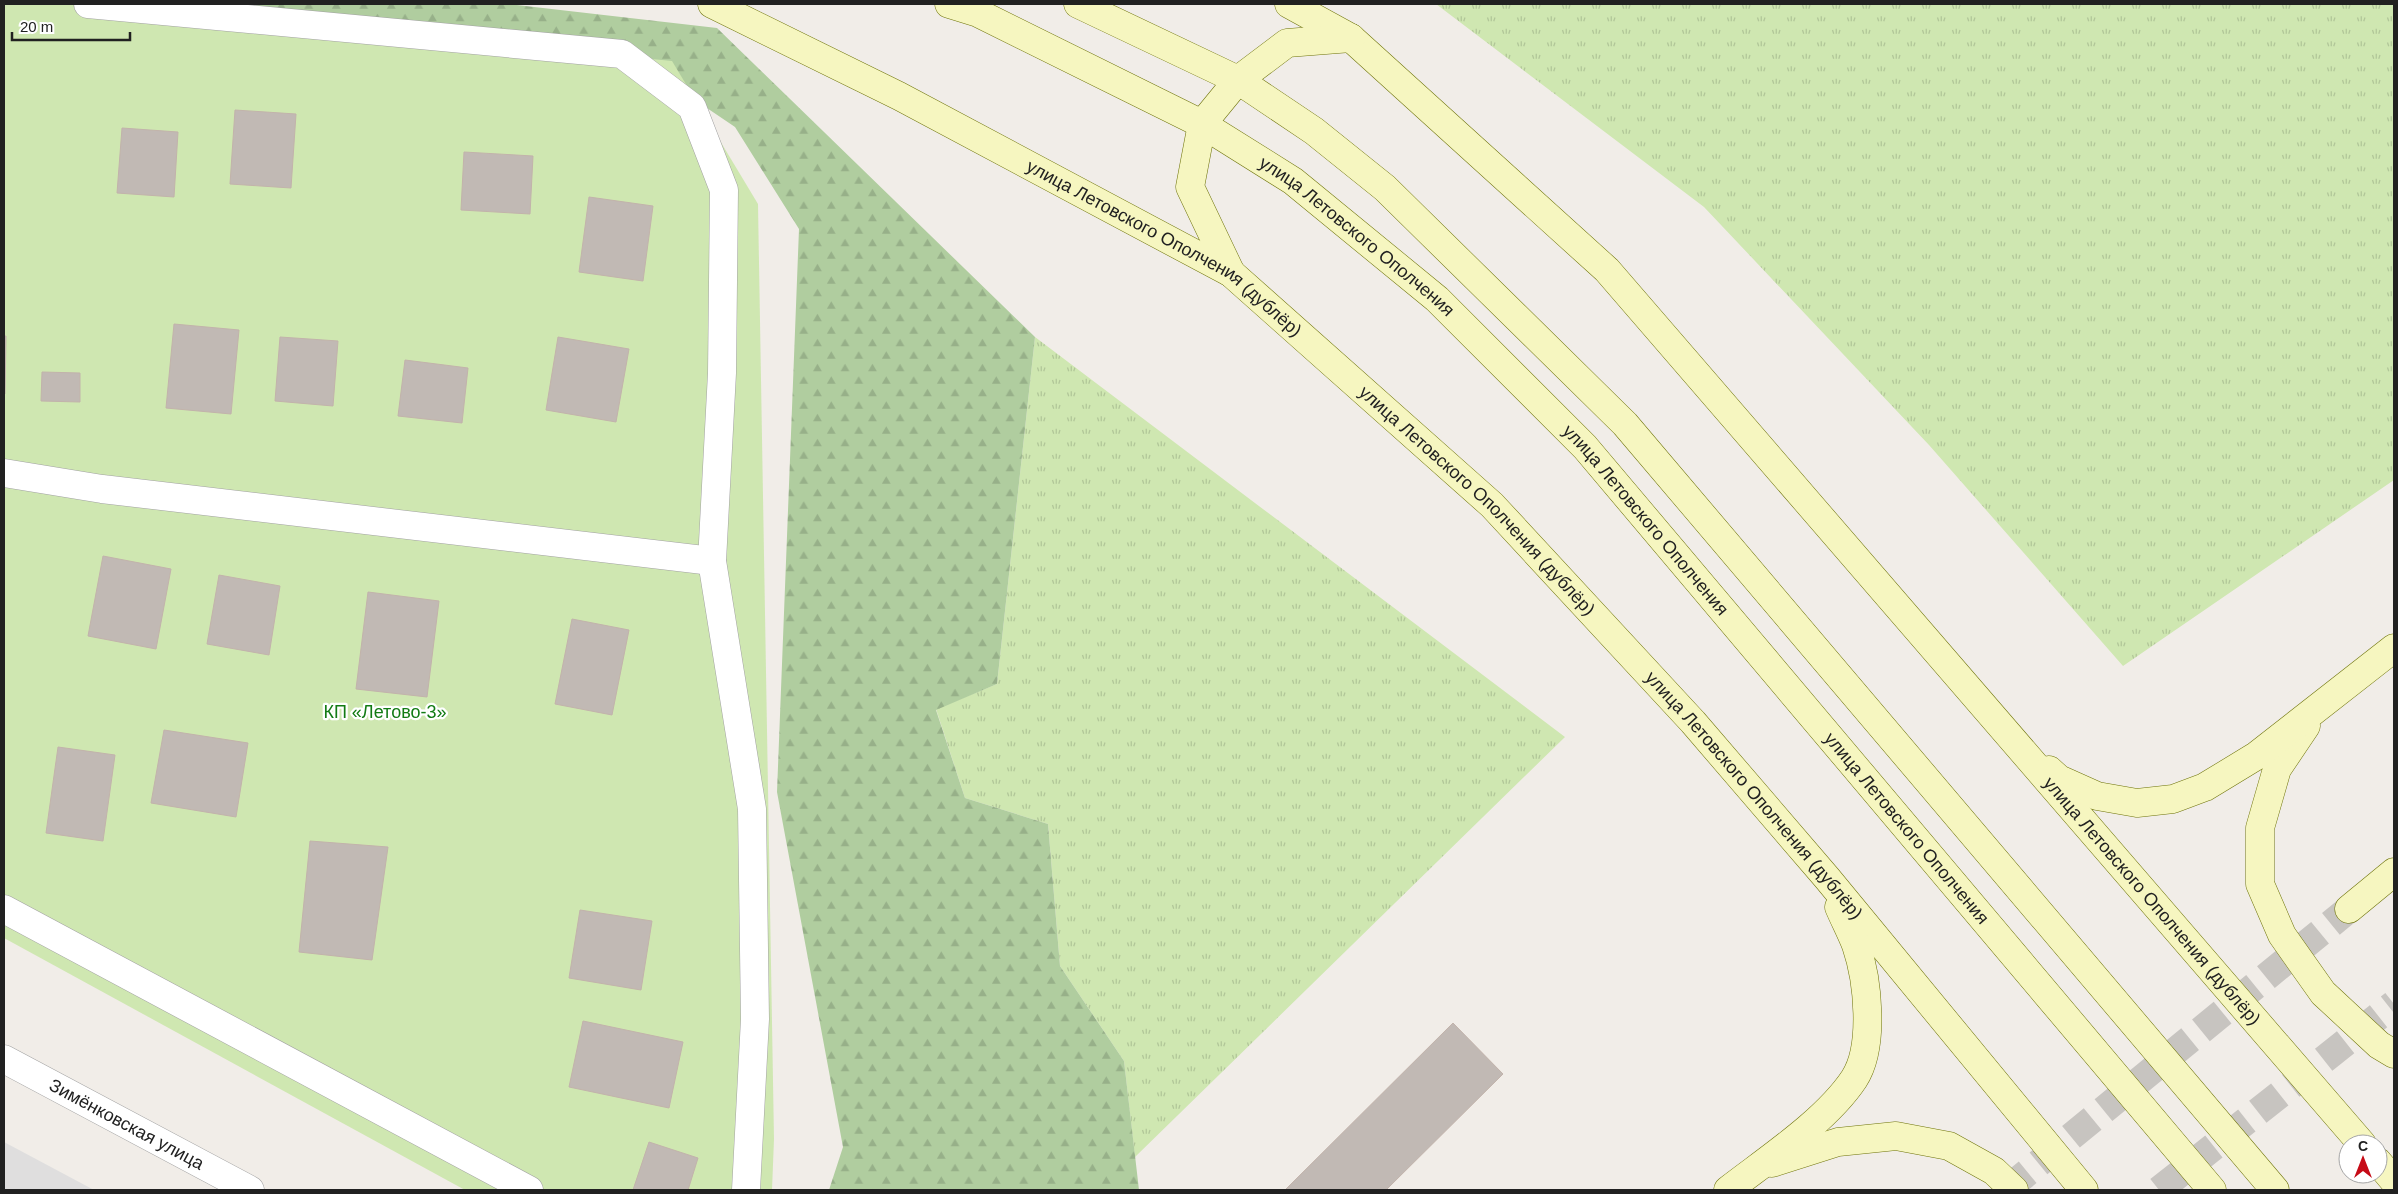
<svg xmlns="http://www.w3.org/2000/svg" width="2398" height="1194" font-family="Helvetica,sans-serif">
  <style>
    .residential { fill: #dfdede }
    .grass { fill: url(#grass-tufts) }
    .forest { fill: url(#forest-firs) }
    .garden { fill: #cfe7b1 }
    .building { fill: #c1b9b4; stroke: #c2b3ab }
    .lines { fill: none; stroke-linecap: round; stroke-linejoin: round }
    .secondary-tunnel { stroke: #c7c4c0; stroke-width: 28; stroke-dasharray: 28 14; stroke-linecap: butt }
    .street-casing { stroke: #a2a2a2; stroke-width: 29 }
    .secondary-casing { stroke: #6f740b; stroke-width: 29 }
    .street { stroke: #fff; stroke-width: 28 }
    .secondary { stroke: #f6f6c0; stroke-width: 28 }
    .labels { text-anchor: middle; stroke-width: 4.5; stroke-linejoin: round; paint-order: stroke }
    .street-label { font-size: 18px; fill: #212121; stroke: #fff }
    .park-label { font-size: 18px; fill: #127b14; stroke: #fff }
  </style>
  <defs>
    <pattern id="grass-tufts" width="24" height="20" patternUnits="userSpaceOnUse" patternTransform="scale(1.25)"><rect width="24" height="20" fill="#cfe7b1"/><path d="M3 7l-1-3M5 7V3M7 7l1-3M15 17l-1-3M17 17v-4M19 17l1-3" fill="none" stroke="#b1c698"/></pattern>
    <pattern id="forest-firs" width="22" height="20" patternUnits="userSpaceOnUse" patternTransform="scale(1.25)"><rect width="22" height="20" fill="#b0cd9f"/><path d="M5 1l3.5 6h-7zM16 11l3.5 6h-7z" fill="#97b089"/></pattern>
  </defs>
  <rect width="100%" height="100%" fill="#f1ede8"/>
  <path class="residential" d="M4 1142 94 1190H4Z"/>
  <path class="grass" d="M1436 4H2394V480L2123 666 1929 445 1704 207Z
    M1035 337 1565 737 1135 1157 1124 1061 1060 966 1048 824 965 798 936 709 997 684Z"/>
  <path class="forest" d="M84 4H507L717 28 1035 337 997 684 936 710 965 798 1048 824 1060 966 1124 1061 1139 1190H829L843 1147 777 792 799 229 735 127 633 58Z"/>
  <path class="garden" d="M4 4H102L672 61 758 204 774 1139 772 1190H465L4 938Z"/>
  <path class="building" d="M235 110 296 114 291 188 230 184Z
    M122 128 178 132 174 197 117 193Z
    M464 152 533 156 530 214 461 210Z
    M589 197 653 206 643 281 579 272Z
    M174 324 239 330 231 414 166 408Z
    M4 336H6L5 394H4Z
    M280 337 338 341 333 406 275 401Z
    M558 337 629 349 616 422 546 410Z
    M405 360 468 368 462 423 398 416Z
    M42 372 80 373V402L41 401Z
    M103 556 171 569 156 649 88 636Z
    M219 575 280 586 269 655 207 644Z
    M368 592 439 601 427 697 356 689Z
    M572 619 629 630 612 715 555 704Z
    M164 730 248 743 236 817 151 803Z
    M58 747 115 755 103 841 46 833Z
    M310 841 388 847 372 960 299 952Z
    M580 910 652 921 641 990 569 978Z
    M583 1021 683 1042 669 1108 569 1087Z
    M1453 1023 1503 1074 1386 1190H1285Z
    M649 1142 698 1158 688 1190H633Z"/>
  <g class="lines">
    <path class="secondary-tunnel" d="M2006 1190 2349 909
      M2159 1190 2394 1004"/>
    <defs>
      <g id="street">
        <path d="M88 4 622 54 692 107 724 190 722 373 712 561 752 809 755 1019 746 1190"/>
        <path d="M4 473 102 489 712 561"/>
        <path d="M4 909 529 1190"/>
        <path id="s1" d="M4 1059 250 1190"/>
      </g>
      <g id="secondary">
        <path id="s2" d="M712 4 899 96 1231 273 1492 505 1693 722 1827 878 2084 1190"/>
        <path id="s3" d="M949 4 978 13 1202 124 1293 181 1437 299 1585 447 2212 1190"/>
        <path d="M1078 4 1238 80 1314 131 1385 188 1625 424 2275 1190"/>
        <path id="s4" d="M1289 4 1351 38 1607 270 2362 1144"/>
        <path d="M1231 273 1190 187 1202 124 1238 80 1287 43 1351 38"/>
        <path d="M2306 726 2277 769 2260 828V884L2282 935 2323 993 2379 1045 2394 1054"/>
        <path d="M2049 770 2059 779 2097 796 2137 803 2173 799 2205 787 2256 756 2394 648"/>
        <path d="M2349 909 2394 872"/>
        <path d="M2378 1162 2394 1181"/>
        <path d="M1772 1163 1838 1142 1896 1136 1949 1146 1994 1171 2014 1190"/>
        <path d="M1728 1190C1768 1159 1826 1121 1854 1079 1875 1047 1868 980 1856 945 1851 932 1844 919 1839 907"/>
      </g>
    </defs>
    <use href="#street" class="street-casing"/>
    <use href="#secondary" class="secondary-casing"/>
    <use href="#street" class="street"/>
    <use href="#secondary" class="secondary"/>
  </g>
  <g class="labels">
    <g class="street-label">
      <text dy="6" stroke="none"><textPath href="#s3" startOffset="472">улица Летовского Ополчения</textPath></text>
      <text dy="6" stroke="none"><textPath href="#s2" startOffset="515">улица Летовского Ополчения (дублёр)</textPath></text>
      <text dy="6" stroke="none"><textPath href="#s2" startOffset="920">улица Летовского Ополчения (дублёр)</textPath></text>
      <text dy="6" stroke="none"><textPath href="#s3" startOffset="878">улица Летовского Ополчения</textPath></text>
      <text dy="6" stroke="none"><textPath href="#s2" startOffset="1325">улица Летовского Ополчения (дублёр)</textPath></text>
      <text dy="6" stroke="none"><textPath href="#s3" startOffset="1282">улица Летовского Ополчения</textPath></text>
      <text dy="6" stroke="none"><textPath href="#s4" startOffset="1250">улица Летовского Ополчения (дублёр)</textPath></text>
      <text dy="6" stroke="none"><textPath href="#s1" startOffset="139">Зимёнковская улица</textPath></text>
    </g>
    <g class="park-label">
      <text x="385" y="718">КП «Летово-3»</text>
    </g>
  </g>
  <rect width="2398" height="1194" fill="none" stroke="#212121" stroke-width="10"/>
  <g transform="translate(2363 1159)"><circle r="24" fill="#ffffff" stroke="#a6a6a6"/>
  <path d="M0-4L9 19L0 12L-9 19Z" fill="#c60b17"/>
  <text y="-8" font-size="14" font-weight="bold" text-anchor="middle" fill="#212121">С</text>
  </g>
  <path d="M12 32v8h118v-8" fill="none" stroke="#212121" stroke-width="2.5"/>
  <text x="20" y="32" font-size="15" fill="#212121" stroke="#ffffff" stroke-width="4" paint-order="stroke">20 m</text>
</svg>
